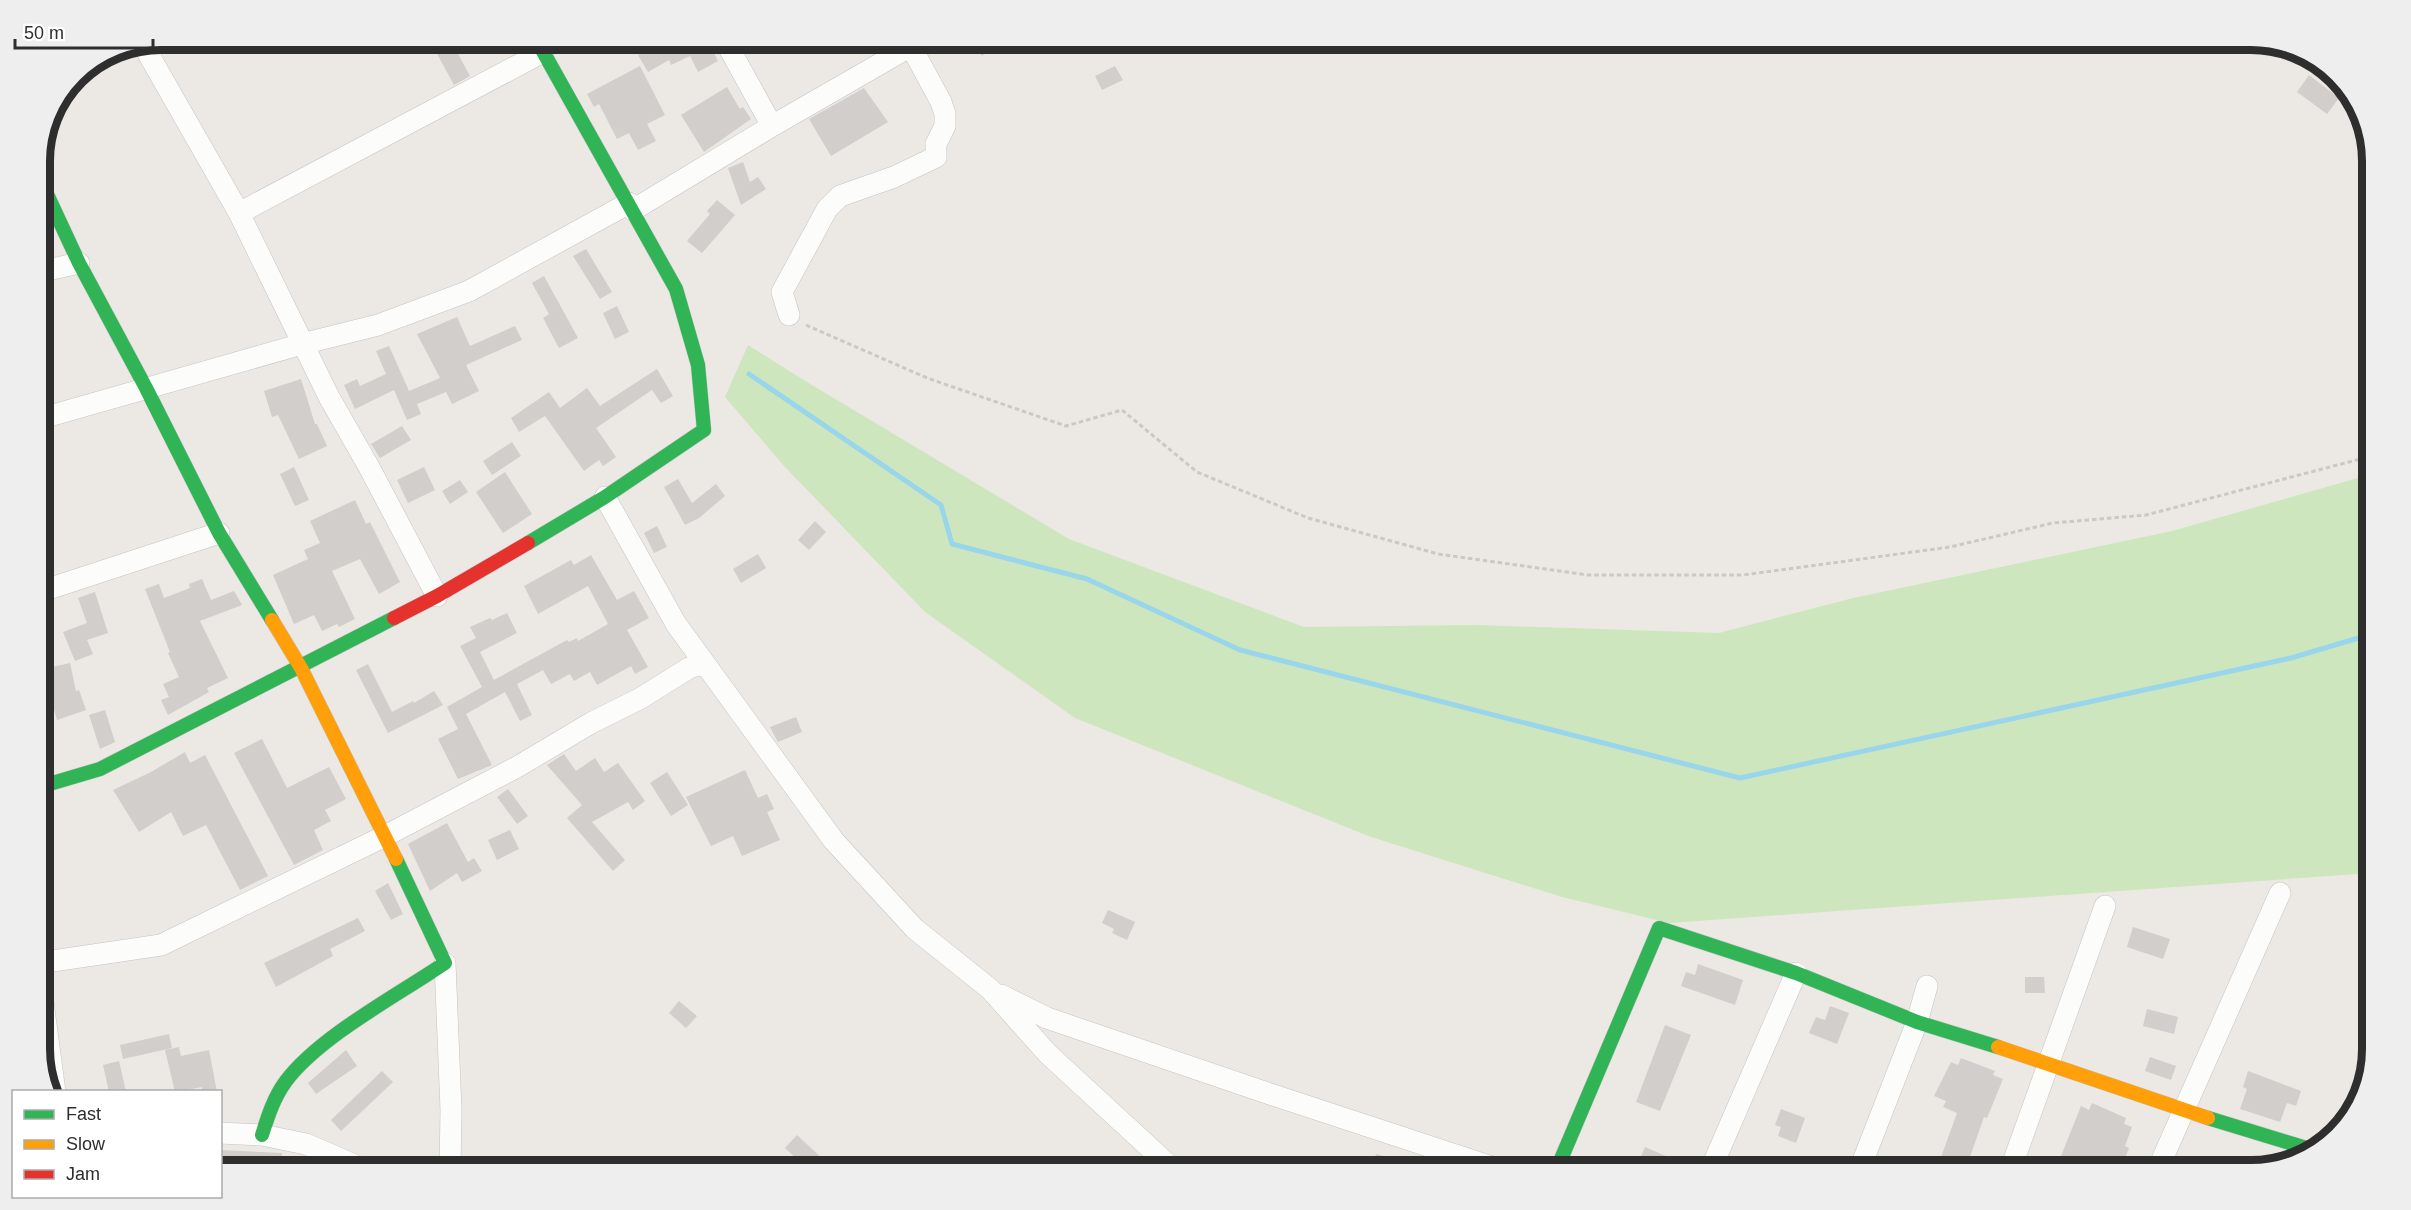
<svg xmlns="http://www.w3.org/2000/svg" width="2411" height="1210" font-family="Arial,sans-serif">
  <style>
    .green { fill: #cee6be }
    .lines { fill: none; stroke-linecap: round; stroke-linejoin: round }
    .stream { stroke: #99d6ec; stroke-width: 5 }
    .building { fill: #d1cecb }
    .street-casing { stroke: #c5c4c5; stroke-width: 22 }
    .fast-casing { stroke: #c5c4c5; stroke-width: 15 }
    .slow-casing { stroke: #c5c4c5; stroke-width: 15 }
    .jam-casing { stroke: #c5c4c5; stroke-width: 15 }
    .path { stroke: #c9c9c8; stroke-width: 3; stroke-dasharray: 4.5 3; stroke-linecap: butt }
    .street { stroke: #fcfcfb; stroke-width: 21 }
    .fast { stroke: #30b455; stroke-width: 14 }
    .slow { stroke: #ff9f0a; stroke-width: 14 }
    .jam { stroke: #e5322d; stroke-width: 14 }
    .rim { fill: none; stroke: #2e2e2e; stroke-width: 8 }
  </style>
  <rect width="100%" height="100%" fill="#ece8e4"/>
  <path class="green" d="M748 345 802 379 1069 539 1304 627 1475 625 1719 633 1853 598 2172 531 2372 474V873L1669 923 1562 897 1371 837 1075 718 925 612 785 467 725 397Z"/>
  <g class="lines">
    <path class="stream" d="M749 374 941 505 952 544 1087 579 1240 650 1740 778 2291 658 2372 634"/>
  </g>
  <path class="building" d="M429 39H450L470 76 454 85Z
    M666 39H707L718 61 698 72 690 56 671 65 669 60 648 72 638 55Z
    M969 39H1004L982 56Z
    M640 66 665 115 647 124 656 141 638 150 629 133 617 139 599 104 594 107 587 94Z
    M1115 66 1123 80 1102 90 1095 76Z
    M2309 75 2339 98 2327 114 2297 92Z
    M727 87 740 109 743 107 751 119 704 152 681 115Z
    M864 88 888 122 831 156 809 119Z
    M743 162 750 182 758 177 766 189 741 205 728 168Z
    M717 200 735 215 702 253 687 241 710 214 707 211Z
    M586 249 612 292 600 299 573 256Z
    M544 276 578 338 559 348 543 318 549 314 532 283Z
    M617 306 629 332 615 339 603 313Z
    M457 317 470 346 515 326 522 340 466 365 479 391 452 404 446 392 417 404 421 414 407 420 394 390 355 409 344 385 357 379 360 386 386 374 376 351 389 346 409 391 440 378 417 334Z
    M657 369 673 396 661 403 652 390 596 428 616 457 603 466 599 460 584 471 545 416 519 432 511 418 549 392 560 408 587 388 600 406Z
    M301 379 315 424H317L327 446 299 459 278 415 272 417 264 391Z
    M402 426 411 440 380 458 371 444Z
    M512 442 521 456 492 475 483 461Z
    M294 467 309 500 295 506 280 474Z
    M424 467 435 490 408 503 397 480Z
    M505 472 532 514 503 533 476 492Z
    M678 479 692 503 716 484 725 496 699 518 685 525 664 487Z
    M460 480 468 492 450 504 442 491Z
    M355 500 366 524 370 522 400 582 379 594 360 559 332 571 355 619 339 627 337 624 322 631 314 615 294 624 273 575 308 559 304 550 320 543 310 521Z
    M815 521 826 532 809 550 798 540Z
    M657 526 667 547 654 553 644 533Z
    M758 554 766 568 741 583 733 569Z
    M591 555 617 600 634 591 649 618 627 630 648 667 635 674 631 666 597 685 590 672 574 681 570 674 551 684 543 670 517 684 532 715 520 721 505 692 466 714 492 765 458 779 438 739 458 729 447 707 482 687 460 646 476 638 470 627 490 618 492 620 507 613 517 633 480 652 494 680 567 640 569 642 577 638 578 641 608 624 588 586 538 614 524 586 571 560 574 565Z
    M202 579 211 600 234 591 242 605 200 621 228 678 207 688 209 692 168 715 161 700 169 697 163 684 179 677 168 653 170 652 145 589 159 584 164 598 190 588 189 584Z
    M95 592 108 633 87 640 93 654 75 661 63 632 87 623 78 598Z
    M70 663 76 691 79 690 86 710 57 720 43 669Z
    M368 664 392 712 413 701 414 703 434 691 443 705 388 733 356 670Z
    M105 710 115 742 100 749 89 715Z
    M796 717 802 732 778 742 770 727Z
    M262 739 287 788 329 767 346 799 325 810 331 821 314 830 323 850 294 865 234 753Z
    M185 752 190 763 205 755 268 876 240 890 206 825 183 836 171 812 139 832 113 790 151 772Z
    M564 754 576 771 595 758 604 772 618 763 645 801 633 810 628 802 592 822 625 860 613 871 567 818 582 805 547 765Z
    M745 770 758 798 767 794 774 809 767 812 780 840 742 856 733 836 711 846 686 797Z
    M667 772 688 805 671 816 650 783Z
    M508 789 528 816 517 824 497 797Z
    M447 823 468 862 474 858 482 871 462 882 457 873 430 891 408 844Z
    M510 830 519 849 497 860 488 840Z
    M388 883 403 914 391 920 375 891Z
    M1108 910 1135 922 1127 940 1112 933 1114 929 1102 923Z
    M358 918 365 931 330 949 333 956 276 987 264 963Z
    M2133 927 2170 939 2163 959 2127 947Z
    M1698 964 1743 980 1735 1005 1681 986 1686 972 1695 975Z
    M2025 977H2044L2045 993H2025Z
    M679 1001 697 1016 686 1028 669 1013Z
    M1830 1006 1849 1013 1837 1044 1809 1033 1816 1017 1825 1020Z
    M2147 1009 2178 1017 2174 1034 2143 1026Z
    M1665 1025 1691 1035 1660 1111 1636 1102Z
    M169 1034 172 1048 123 1059 120 1045Z
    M179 1047 181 1056 209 1050 217 1092H202V1087L175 1092 165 1050Z
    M346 1050 357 1066 316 1094 308 1083Z
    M2150 1057 2176 1066 2171 1080 2145 1071Z
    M1961 1058 1995 1071 1993 1075 2003 1079 1987 1118 1984 1117 1965 1171H1936L1957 1113 1943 1107 1946 1101 1934 1096 1951 1062 1958 1065Z
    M119 1061 126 1092H109L103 1065Z
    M382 1071 393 1082 341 1131 331 1120Z
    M2248 1071 2301 1091 2296 1106 2287 1103 2280 1122 2240 1109 2247 1089 2243 1087Z
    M2092 1103 2126 1118 2124 1124 2132 1127 2125 1146 2129 1148 2120 1171H2055L2081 1106 2089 1110Z
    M1781 1109 1805 1118 1796 1143 1778 1136 1781 1127 1775 1125Z
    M797 1135 836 1171H810L785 1148Z
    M1645 1147 1698 1170 1697 1171H1635Z
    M220 1150 282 1153 281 1159 308 1171H234V1165L220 1164Z
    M1376 1154 1391 1158 1387 1171H1371Z"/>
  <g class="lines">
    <defs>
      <path id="street" d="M724 39 772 126
        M142 43 239 213 329 397 369 467 437 596
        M633 210 772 126 911 46
        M239 213 543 52
        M39 272 79 263
        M789 315 782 292 827 209 840 196 894 177 936 157V144L945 126V114L941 102 907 39
        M39 419 302 344 378 325 469 291 629 203
        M605 497 676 624 834 841 915 929 990 989 1048 1054 1175 1171
        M39 592 219 533
        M39 963 161 945 385 836 517 767 591 723 641 698 689 668 703 664
        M445 963 451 1110 450 1171
        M39 972 55 1092
        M1001 995 1047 1018 1273 1095 1504 1171
        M220 1133 262 1135 306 1144 368 1171
        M1710 1171 1796 973
        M1859 1171 1917 1022 1927 986
        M2010 1171 2105 906
        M2157 1171 2280 893"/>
      <path id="fast" d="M39 177 79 263 146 388 219 533 272 620
        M528 543 605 497 704 430 698 365 676 289 536 39
        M39 787 100 769 394 618
        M2208 1118 2316 1151
        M262 1135C268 1116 274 1097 286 1081 320 1036 398 995 445 963L396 859
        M1556 1171 1659 928 1796 973 1917 1022 1998 1047"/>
      <path id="slow" d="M94 62 124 46
        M272 620 301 668 396 859
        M1998 1047 2208 1118"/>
      <path id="jam" d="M394 618 437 596 528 543"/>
    </defs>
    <use href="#street" class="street-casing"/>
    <use href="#fast" class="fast-casing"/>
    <use href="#slow" class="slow-casing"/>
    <use href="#jam" class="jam-casing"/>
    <path class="path" d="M806 325 927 378 1066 426 1122 410 1197 472 1308 518 1438 554 1588 575H1743L1950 547 2053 523 2146 515 2372 456"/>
    <use href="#street" class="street"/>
    <use href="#fast" class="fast"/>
    <use href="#slow" class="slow"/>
    <use href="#jam" class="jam"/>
  </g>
  <path d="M0 0H2411V1210H0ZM161 50H2251A111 111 0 0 1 2362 161V1049A111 111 0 0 1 2251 1160H161A111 111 0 0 1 50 1049V161A111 111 0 0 1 161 50Z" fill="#eee" fill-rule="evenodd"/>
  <path class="rim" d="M161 50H2251A111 111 0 0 1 2362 161V1049A111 111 0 0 1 2251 1160H161A111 111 0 0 1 50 1049V161A111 111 0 0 1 161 50Z"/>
  <rect x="12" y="1090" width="210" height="108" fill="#ffffff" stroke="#ababab" stroke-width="1.5"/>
  <rect x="24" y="1110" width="30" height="9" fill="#30b455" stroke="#ababab" stroke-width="1.5"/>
  <text x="66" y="1120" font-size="18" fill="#2e2e2e">Fast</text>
  <rect x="24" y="1140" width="30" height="9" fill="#ff9f0a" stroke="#ababab" stroke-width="1.5"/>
  <text x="66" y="1150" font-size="18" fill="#2e2e2e">Slow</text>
  <rect x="24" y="1170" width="30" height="9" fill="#e5322d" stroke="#ababab" stroke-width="1.5"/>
  <text x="66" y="1180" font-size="18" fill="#2e2e2e">Jam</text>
  <path d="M15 39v9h138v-9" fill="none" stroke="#2e2e2e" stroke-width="3"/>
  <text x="24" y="39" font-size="18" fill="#2e2e2e" stroke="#ffffff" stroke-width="4.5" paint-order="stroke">50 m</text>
</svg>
